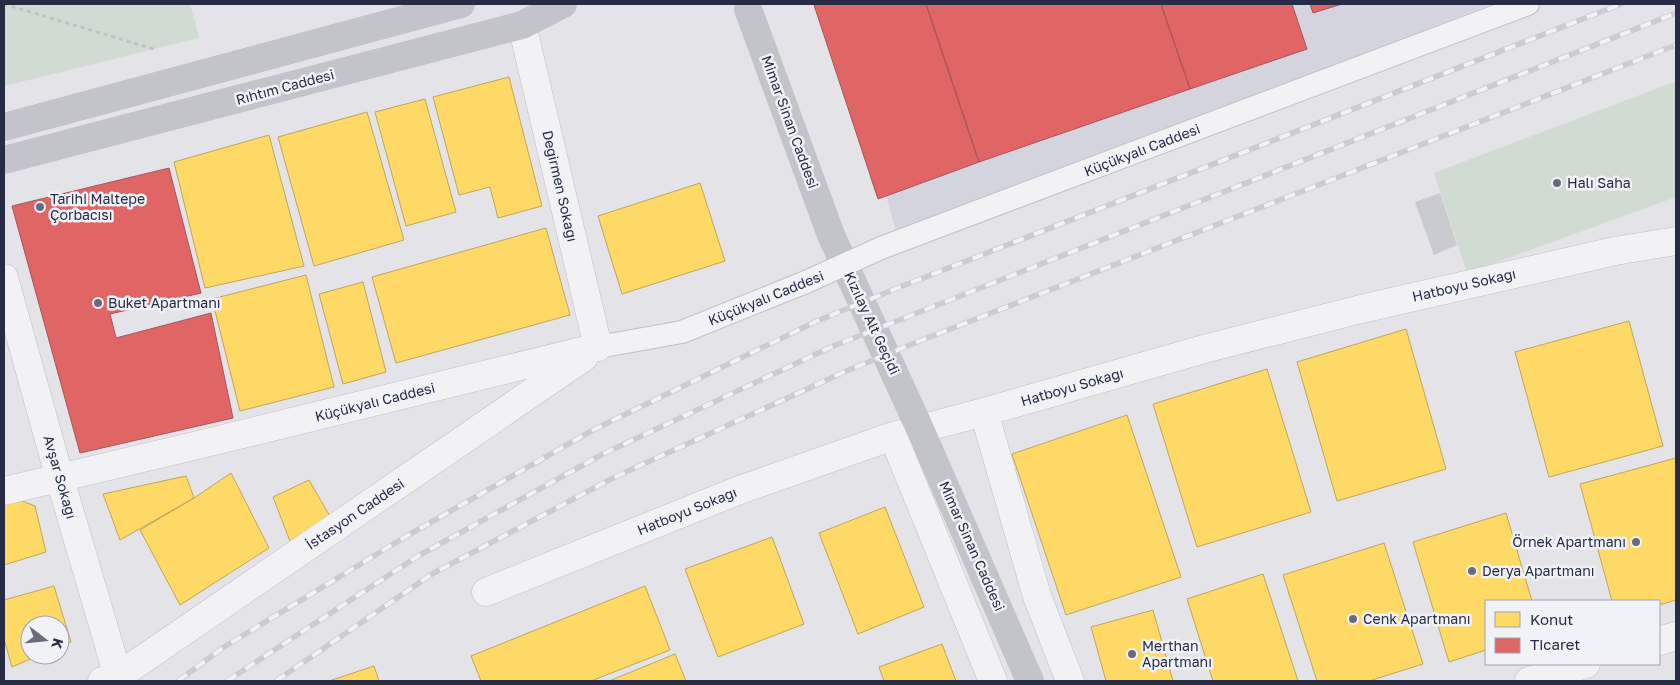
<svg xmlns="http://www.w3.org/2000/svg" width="1680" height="685" font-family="'Golos Text',sans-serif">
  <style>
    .built { fill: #d3d4de }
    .green { fill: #d0dbd2 }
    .homes { fill: #ffd966; stroke: #bea55c }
    .shops { fill: #e06666; stroke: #a8545c }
    .building { fill: #cacbd0 }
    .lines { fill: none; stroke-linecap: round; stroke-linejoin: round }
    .lane-casing { stroke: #c0c0c6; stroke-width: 24 }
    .street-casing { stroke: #c0c0c6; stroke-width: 29 }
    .path { stroke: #c1c2c8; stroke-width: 3; stroke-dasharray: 4 4; stroke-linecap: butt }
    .lane { stroke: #f2f2f4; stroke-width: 22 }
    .street { stroke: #f2f2f4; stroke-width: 28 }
    .secondary { stroke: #c3c3ca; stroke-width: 28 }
    .rail-casing { stroke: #cbccd0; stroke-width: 5.5 }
    .rail { stroke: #f0f2f8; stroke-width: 4; stroke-dasharray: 11; stroke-linecap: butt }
    .lane-bridge-casing { stroke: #c0c0c6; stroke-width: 24; stroke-linecap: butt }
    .lane-bridge { stroke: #f2f2f4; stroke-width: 22 }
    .poi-dot { fill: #696b7d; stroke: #f0f2f8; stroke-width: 2 }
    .labels { text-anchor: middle; stroke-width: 5; stroke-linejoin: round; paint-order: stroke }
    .street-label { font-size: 14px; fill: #272b44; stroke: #f0f2f8 }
    .poi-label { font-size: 14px; fill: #272b44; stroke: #f0f2f8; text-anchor: start }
  </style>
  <rect width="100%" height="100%" fill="#e3e3e8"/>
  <path class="built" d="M831 4H1491L898 238Z"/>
  <path class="green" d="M4 4H190L199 38 4 86Z
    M1674 82 1676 89V197L1467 273 1434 173Z"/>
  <path class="homes" d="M509 77 542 206 498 218 490 187 459 195 433 97Z
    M425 99 456 212 406 226 375 112Z
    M367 112 404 240 314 266 278 137Z
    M269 135 304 266 205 288 174 162Z
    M700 183 725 261 622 294 598 216Z
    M546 228 570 315 396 363 372 277Z
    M306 275 334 387 240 411 212 299Z
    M363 282 386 372 343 384 319 294Z
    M1629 321 1663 446 1549 477 1515 352Z
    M1406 329 1446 469 1337 501 1297 362Z
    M1267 369 1311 512 1197 547 1153 404Z
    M1127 415 1181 577 1066 615 1012 454Z
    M1676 458V600L1659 605V601H1612L1580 484Z
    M231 473 269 548 180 605 140 530 194 498Z
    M186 476 194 498 120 540 103 494Z
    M309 480 331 518 291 544 273 497Z
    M17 499 35 506 46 552 4 565V502Z
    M885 507 924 607 858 634 819 533Z
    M1506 513 1532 601H1486V650L1449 662 1413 542Z
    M772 537 804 624 718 657 685 569Z
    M1384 543 1423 664 1369 681H1317L1283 575Z
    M1263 574 1298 681H1213L1187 599Z
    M54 586 71 642 60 646V625H30V655H40L12 667 4 639V600Z
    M645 586 670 650 591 681H481L471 656Z
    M1153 610 1173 681H1106L1091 627Z
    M942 644 956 681H884L879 667Z
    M675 654 686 681H609Z
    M374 666 379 681H329Z"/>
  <path class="shops" d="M819 4H926L979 162 878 199 814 5Z
    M926 4H1161L1190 89 979 162Z
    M1161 4H1292L1307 49 1190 89Z
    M1310 4H1342L1313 13Z
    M169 168 201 293 110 314 116 338 211 313 233 418 80 453 12 206Z"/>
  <path class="building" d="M1440 193 1457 245 1434 255 1415 202Z"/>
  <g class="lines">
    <defs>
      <path id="lane" d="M881 248 1528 4
        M598 347 682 332 806 282"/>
      <path id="street" d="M522 25 598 347
        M4 278 60 479 118 676 102 681
        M984 412 1037 596 1070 681
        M893 436 993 681
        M4 491 202 444 598 347
        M486 592 737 491 893 436 984 412 1204 349 1361 309 1615 251 1676 241
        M1659 641 1676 636
        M111 681 584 357
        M1529 681 1586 664"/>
    </defs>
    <use href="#lane" class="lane-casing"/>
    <use href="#street" class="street-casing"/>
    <path class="path" d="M4 4 154 49"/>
    <use href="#lane" class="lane"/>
    <use href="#street" class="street"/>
    <path class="secondary" d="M748 9 831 235 920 429 1030 681
      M4 127 461 4
      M4 160 522 25 563 4"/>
    <defs>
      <path id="rail" d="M178 681 224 647 405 537 593 430 817 321 900 287 1621 4
        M227 681 418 556 603 454 831 347 1676 13
        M276 681 432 574 613 478 844 372 922 340 1676 45"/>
    </defs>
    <use href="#rail" class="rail-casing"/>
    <use href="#rail" class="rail"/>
    <defs>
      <path id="lane-bridge" d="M806 282 881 248"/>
    </defs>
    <use href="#lane-bridge" class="lane-bridge-casing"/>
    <use href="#lane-bridge" class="lane-bridge"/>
  </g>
  <g class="poi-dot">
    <circle cx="1557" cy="183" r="5"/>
    <circle cx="40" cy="207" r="5"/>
    <circle cx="98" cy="303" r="5"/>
    <circle cx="1636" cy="542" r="5"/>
    <circle cx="1472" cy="571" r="5"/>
    <circle cx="1353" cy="619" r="5"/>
    <circle cx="1132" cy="654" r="5"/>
  </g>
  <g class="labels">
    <g class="street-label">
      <text transform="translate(285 87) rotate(-15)" y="5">Rıhtım Caddesi</text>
      <text transform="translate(790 122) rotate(70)" y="5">Mimar Sinan Caddesi</text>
      <text transform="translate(1142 150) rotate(-21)" y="5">Küçükyalı Caddesi</text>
      <text transform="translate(560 186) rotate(77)" y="5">Değirmen Sokağı</text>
      <text transform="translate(1464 285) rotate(-13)" y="5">Hatboyu Sokağı</text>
      <text transform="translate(766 298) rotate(-22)" y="5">Küçükyalı Caddesi</text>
      <text transform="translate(872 323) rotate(65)" y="5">Kızılay Alt Geçidi</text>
      <text transform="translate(1072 387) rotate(-16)" y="5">Hatboyu Sokağı</text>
      <text transform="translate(375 402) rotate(-14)" y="5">Küçükyalı Caddesi</text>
      <text transform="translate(60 477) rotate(74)" y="5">Avşar Sokağı</text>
      <text transform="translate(687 511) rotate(-22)" y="5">Hatboyu Sokağı</text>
      <text transform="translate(355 514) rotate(-34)" y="5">İstasyon Caddesi</text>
      <text transform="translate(972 546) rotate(66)" y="5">Mimar Sinan Caddesi</text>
    </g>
    <g class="poi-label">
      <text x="1567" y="188">Halı Saha</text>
      <text x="50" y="204">Tarihi Maltepe<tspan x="50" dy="16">Çorbacısı</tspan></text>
      <text x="108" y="308">Buket Apartmanı</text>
      <text x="1626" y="547" text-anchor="end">Örnek Apartmanı</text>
      <text x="1482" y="576">Derya Apartmanı</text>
      <text x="1363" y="624">Cenk Apartmanı</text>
      <text x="1142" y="651">Merthan<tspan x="1142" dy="16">Apartmanı</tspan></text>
    </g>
  </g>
  <rect width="1680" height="685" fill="none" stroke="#272b44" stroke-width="10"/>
  <rect x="1485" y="600" width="175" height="65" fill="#f0f2f8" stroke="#a0a2b0"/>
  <rect x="1495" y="612" width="25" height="15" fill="#ffd966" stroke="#a0a2b0"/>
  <text x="1530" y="625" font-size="15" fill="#272b44">Konut</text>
  <rect x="1495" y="638" width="25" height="15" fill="#e06666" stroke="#a0a2b0"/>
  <text x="1530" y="650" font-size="15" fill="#272b44">Ticaret</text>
  <g transform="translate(45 640) rotate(106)"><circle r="24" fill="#f0f2f8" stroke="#a0a2b0"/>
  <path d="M0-4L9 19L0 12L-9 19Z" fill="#696b7d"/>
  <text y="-8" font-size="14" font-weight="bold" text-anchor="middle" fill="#272b44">K</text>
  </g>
</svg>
